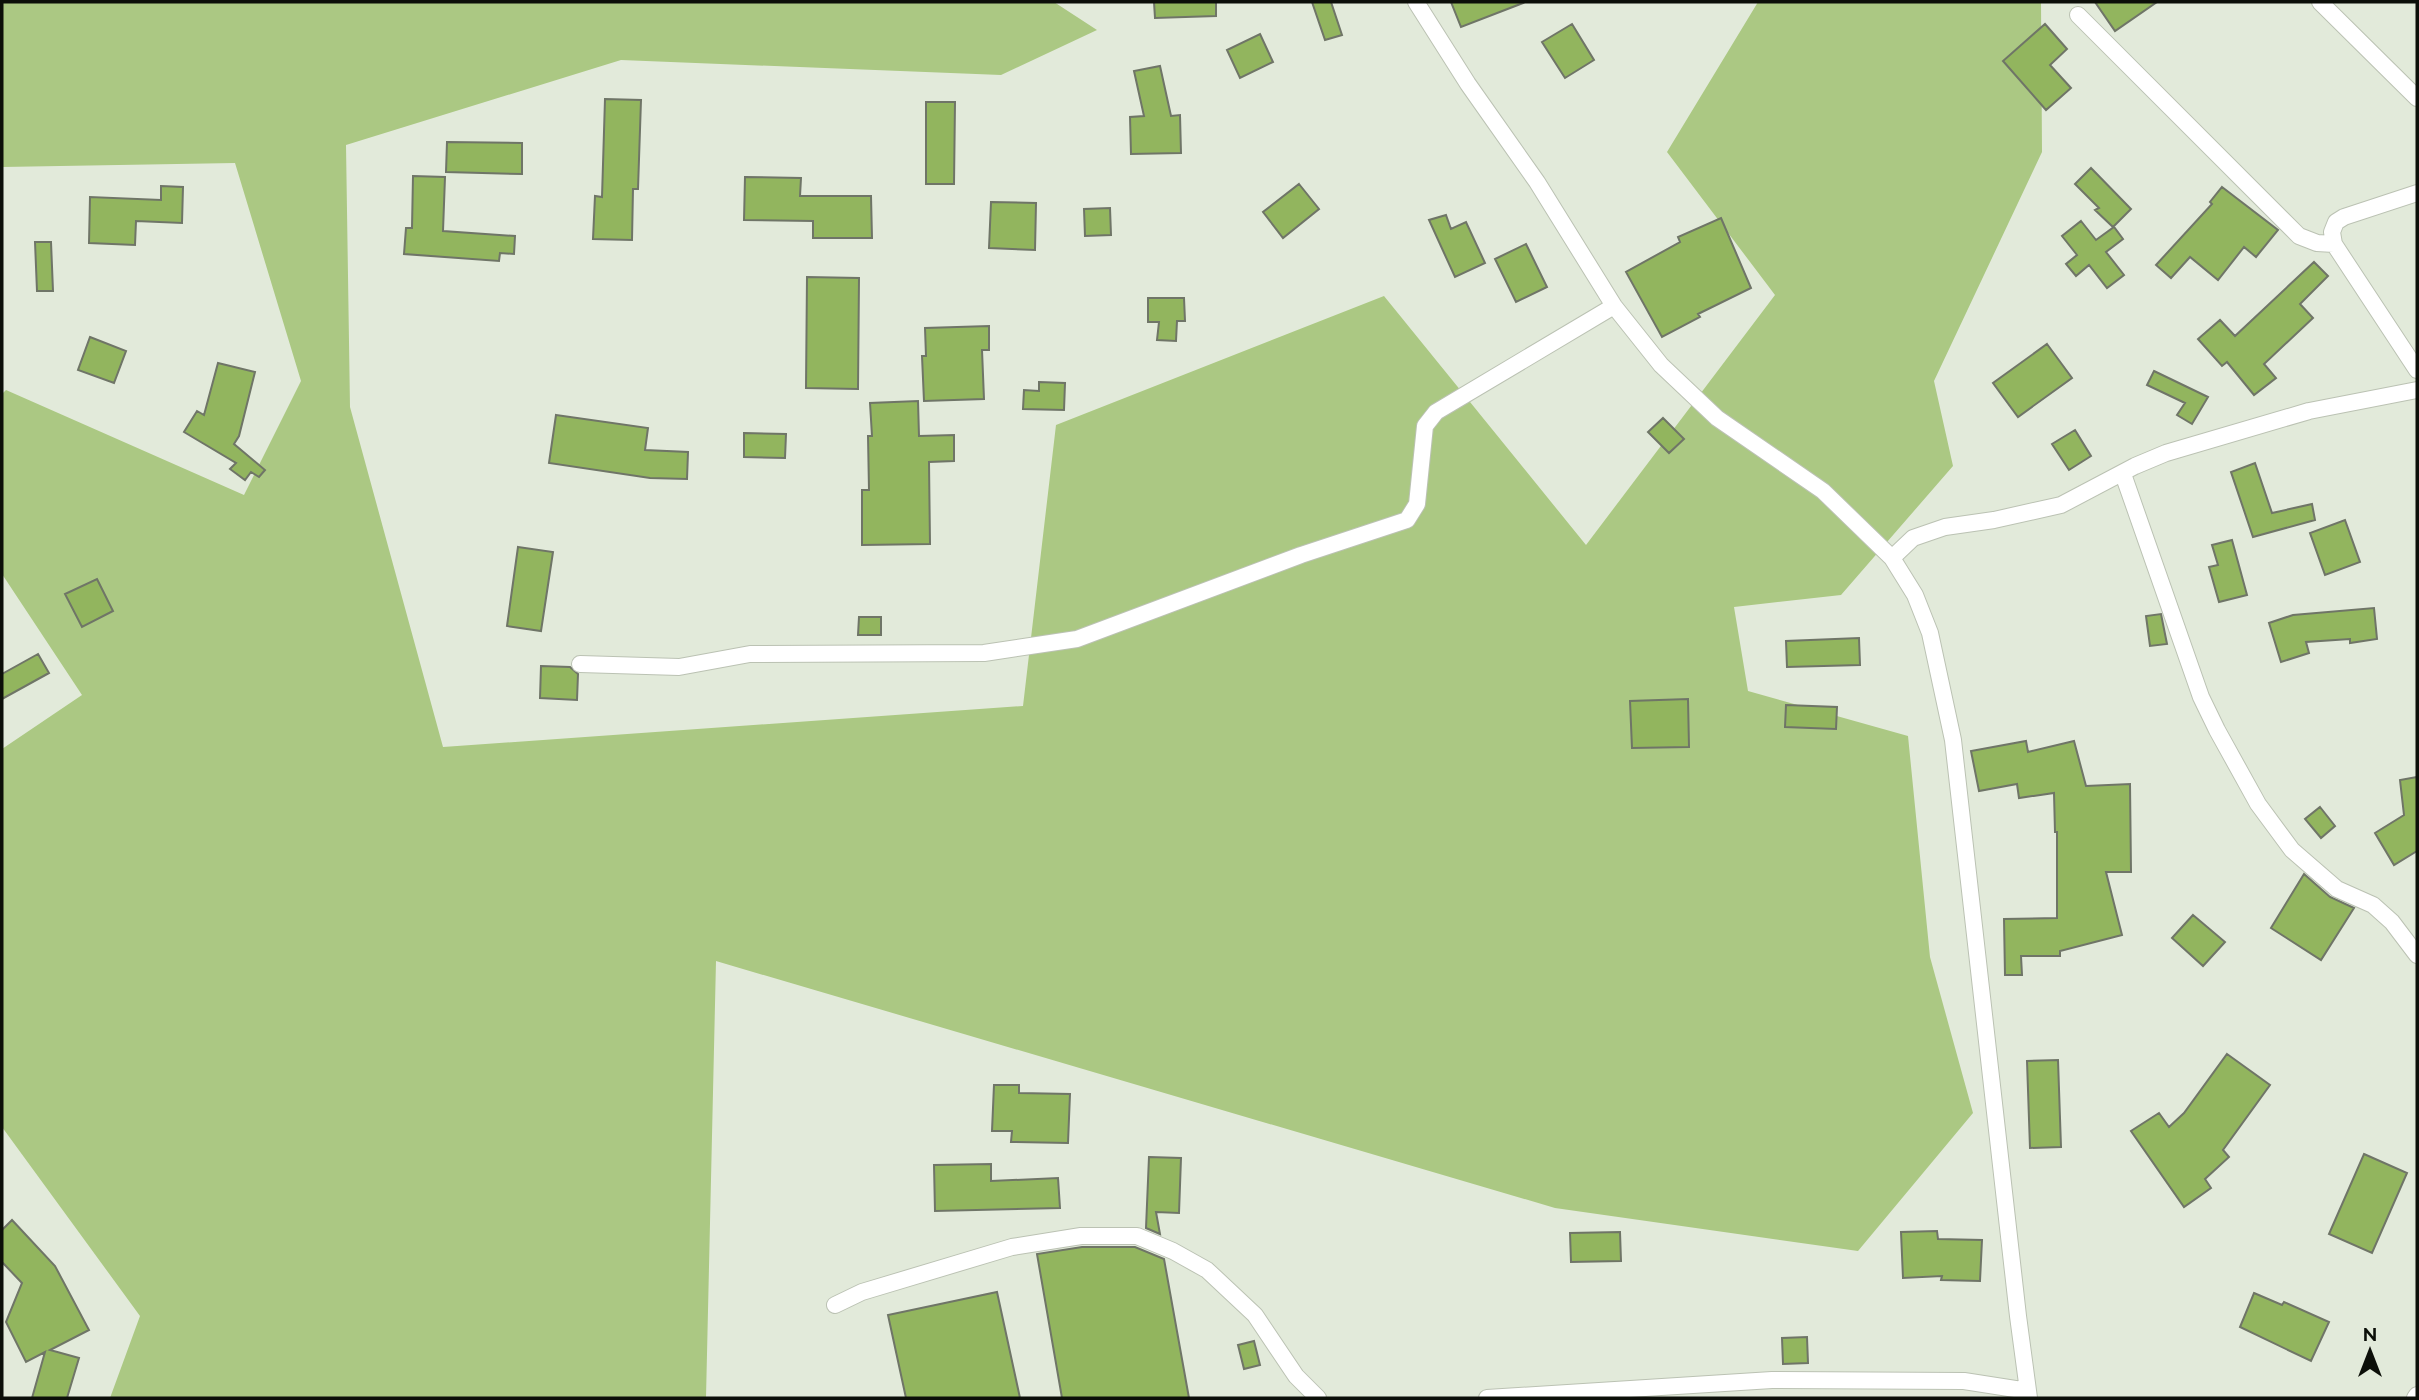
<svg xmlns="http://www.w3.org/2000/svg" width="2419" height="1400" font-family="Raleway,sans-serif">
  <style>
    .green { fill: #abc883 }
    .building { fill: #92b55e; stroke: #6f7567; stroke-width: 2 }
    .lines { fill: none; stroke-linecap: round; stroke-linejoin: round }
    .minor-casing { stroke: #bbc2b3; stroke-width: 18 }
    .minor { stroke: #fff; stroke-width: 16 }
  </style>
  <rect width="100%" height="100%" fill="#e2eada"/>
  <path class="green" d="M2 2H1054L1097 30 1001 75 621 60 346 145 350 407 443 747 1023 706 1056 425 1384 296 1586 545 1775 295 1667 152 1758 2H2041L2042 152 1934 381 1953 466 1841 595 1734 607 1748 691 1908 736 1930 957 1973 1113 1858 1251 1555 1208 716 961 706 1398H110L140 1316 2 1127V749L82 695 2 574V394L6 390 244 495 301 381 235 163 2 167Z"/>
  <path class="building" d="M1154 2H1216V16L1155 18Z
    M1312 2H1331L1342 35 1325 40Z
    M1451 2H1522L1523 3 1461 27Z
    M2095 2H2157L2115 31Z
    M1572 24 1594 60 1565 78 1542 42Z
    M2045 24 2067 49 2050 65 2071 88 2046 110 2003 61Z
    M1260 34 1273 62 1240 78 1227 50Z
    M1160 66 1171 116 1180 115 1181 153 1131 154 1130 117 1144 116 1134 71Z
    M605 99 641 100 638 189H633L632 240 593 239 595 196 602 197Z
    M926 102H955L954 184H926Z
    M447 142 522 143V174L446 172Z
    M2091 168 2131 209 2113 227 2095 210 2099 208 2075 184Z
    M413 176 445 177 443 231 515 236 514 254 500 253 499 261 404 254 406 228H412Z
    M745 177 801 178 800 196H871L872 238H813V221L744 220Z
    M1299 184 1319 209 1283 238 1263 212Z
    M161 186 183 187 182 223 136 221 135 245 89 243 90 197 161 200Z
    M2222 187 2278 230 2256 257 2244 247 2218 280 2190 257 2171 278 2156 265 2212 204 2210 202Z
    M991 202 1036 203 1035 250 989 248Z
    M1110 208 1111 235 1085 236 1084 209Z
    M1446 215 1451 229 1466 222 1485 263 1455 277 1429 220Z
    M1721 218 1751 288 1698 314 1700 317 1662 337 1626 272 1680 242 1678 237Z
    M2081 221 2096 240 2114 227 2123 239 2106 252 2124 275 2107 288 2089 265 2076 276 2066 264 2077 255 2062 236Z
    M35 242H51L53 291H37Z
    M1526 244 1547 287 1516 302 1495 259Z
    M2314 262 2328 276 2300 304 2313 318 2264 364 2276 378 2254 395 2227 362 2222 366 2198 339 2220 320 2235 336Z
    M807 277 859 278 858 389 806 388Z
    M1148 298H1184L1185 321H1177L1176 341 1157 340 1159 322H1148Z
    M989 326V350H982L984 399 924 401 922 356H926L925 328Z
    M90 337 126 351 114 383 78 370Z
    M2047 344 2072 378 2018 417 1993 383Z
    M218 363 255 372 239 436 234 444 265 470 259 477 251 472 245 480 230 469 236 463 184 432 197 411 204 415Z
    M2154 371 2208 397 2192 424 2177 415 2185 403 2147 385Z
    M1039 382 1065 383 1064 410 1023 409 1024 390 1039 391Z
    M918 401 919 436 954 435V461L929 462 930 544 862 545V490H869L868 436H872L870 403Z
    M556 415 648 428 645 450 688 452 687 479 650 478 549 463Z
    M1663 418 1684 439 1669 453 1648 432Z
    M2075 430 2091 456 2069 470 2052 444Z
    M744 433 786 434 785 458 744 457Z
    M2255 463 2272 513 2312 504 2315 520 2253 537 2231 472Z
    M2345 520 2360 562 2325 575 2310 533Z
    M2232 540 2247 595 2219 602 2209 567 2218 565 2212 545Z
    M518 547 553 552 541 631 507 626Z
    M97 579 113 611 82 627 65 594Z
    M2374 608 2377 639 2350 643V639L2306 642 2309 653 2281 662 2269 623 2293 615Z
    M2161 614 2167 644 2150 646 2146 616Z
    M859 617H881V635H858Z
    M1859 638 1860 665 1787 667 1786 641Z
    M38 654 49 673 2 699V674Z
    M541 666 570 667 578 674 577 700 540 698Z
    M1688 699 1689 747 1632 748 1630 701Z
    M1786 705 1837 707 1836 729 1785 727Z
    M2026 741 2028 752 2074 741 2086 786 2130 784 2131 872H2106L2122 935 2060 951V956H2021L2022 975H2005L2004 919 2057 918V832H2055L2054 793 2019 798 2017 784 1979 791 1971 751Z
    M2417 777V851L2394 865 2375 833 2404 815 2400 780Z
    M2320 807 2335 826 2321 838 2305 819Z
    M2304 874 2330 897 2354 908 2321 960 2271 928Z
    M2193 915 2225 942 2203 966 2172 938Z
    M2227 1054 2270 1085 2223 1150 2229 1157 2205 1179 2211 1188 2184 1207 2131 1131 2159 1113 2169 1127 2184 1113Z
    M2058 1060 2061 1147 2030 1148 2027 1061Z
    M994 1085H1019V1093L1070 1094 1068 1143 1011 1142 1012 1131H992Z
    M2364 1154 2407 1173 2372 1253 2329 1234Z
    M1149 1157 1181 1158 1179 1213 1156 1212 1160 1234 1146 1228Z
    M991 1164V1181L1058 1178 1060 1208 935 1211 934 1165Z
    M12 1220 55 1266 89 1330 50 1350 79 1358 67 1398H32L45 1352 26 1362 6 1322 22 1283 2 1262V1230Z
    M1937 1231 1938 1239 1982 1240 1980 1281 1941 1280 1942 1276 1903 1278 1901 1232Z
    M1620 1232 1621 1261 1571 1262 1570 1233Z
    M1082 1247H1135L1164 1259 1189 1398H1062L1037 1254Z
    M997 1292 1020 1398H906L888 1315Z
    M2254 1293 2282 1305 2284 1302 2329 1322 2311 1361 2240 1327Z
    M1807 1337 1808 1363 1783 1364 1782 1338Z
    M1254 1341 1260 1365 1244 1369 1238 1345Z"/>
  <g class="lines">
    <defs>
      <path id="minor" d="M1416 2 1468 84 1537 182 1614 306 1661 365 1717 418 1823 491 1892 558 1915 595 1930 633 1953 740 2018 1316 2029 1398
        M2320 2 2417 98
        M2078 15 2299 236 2317 243 2334 244
        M2417 193 2344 217 2336 222 2332 232 2334 244 2417 370
        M2123 474 2201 697 2217 730 2258 804 2292 850 2337 889 2373 905 2392 922 2417 955
        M1892 558 1913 538 1945 527 1994 520 2061 505 2135 466 2166 453 2309 411 2417 390
        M580 664 679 667 750 654 984 653 1077 639 1301 555 1407 520 1417 504 1425 426 1436 412 1614 306
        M835 1305 862 1292 1012 1247 1081 1236H1137L1173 1251 1207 1270 1255 1315 1296 1376 1318 1398
        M1487 1398 1772 1380 1964 1381 2028 1391
        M2415 1398 2417 1395"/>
    </defs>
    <use href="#minor" class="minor-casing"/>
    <use href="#minor" class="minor"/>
  </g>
  <rect width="2419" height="1400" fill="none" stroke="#0c0f09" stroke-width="7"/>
  <g transform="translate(2370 1351)" stroke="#e2eada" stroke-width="5" paint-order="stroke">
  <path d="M0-5L12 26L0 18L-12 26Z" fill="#0c0f09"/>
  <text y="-10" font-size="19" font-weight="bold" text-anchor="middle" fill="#0c0f09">N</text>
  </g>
</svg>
